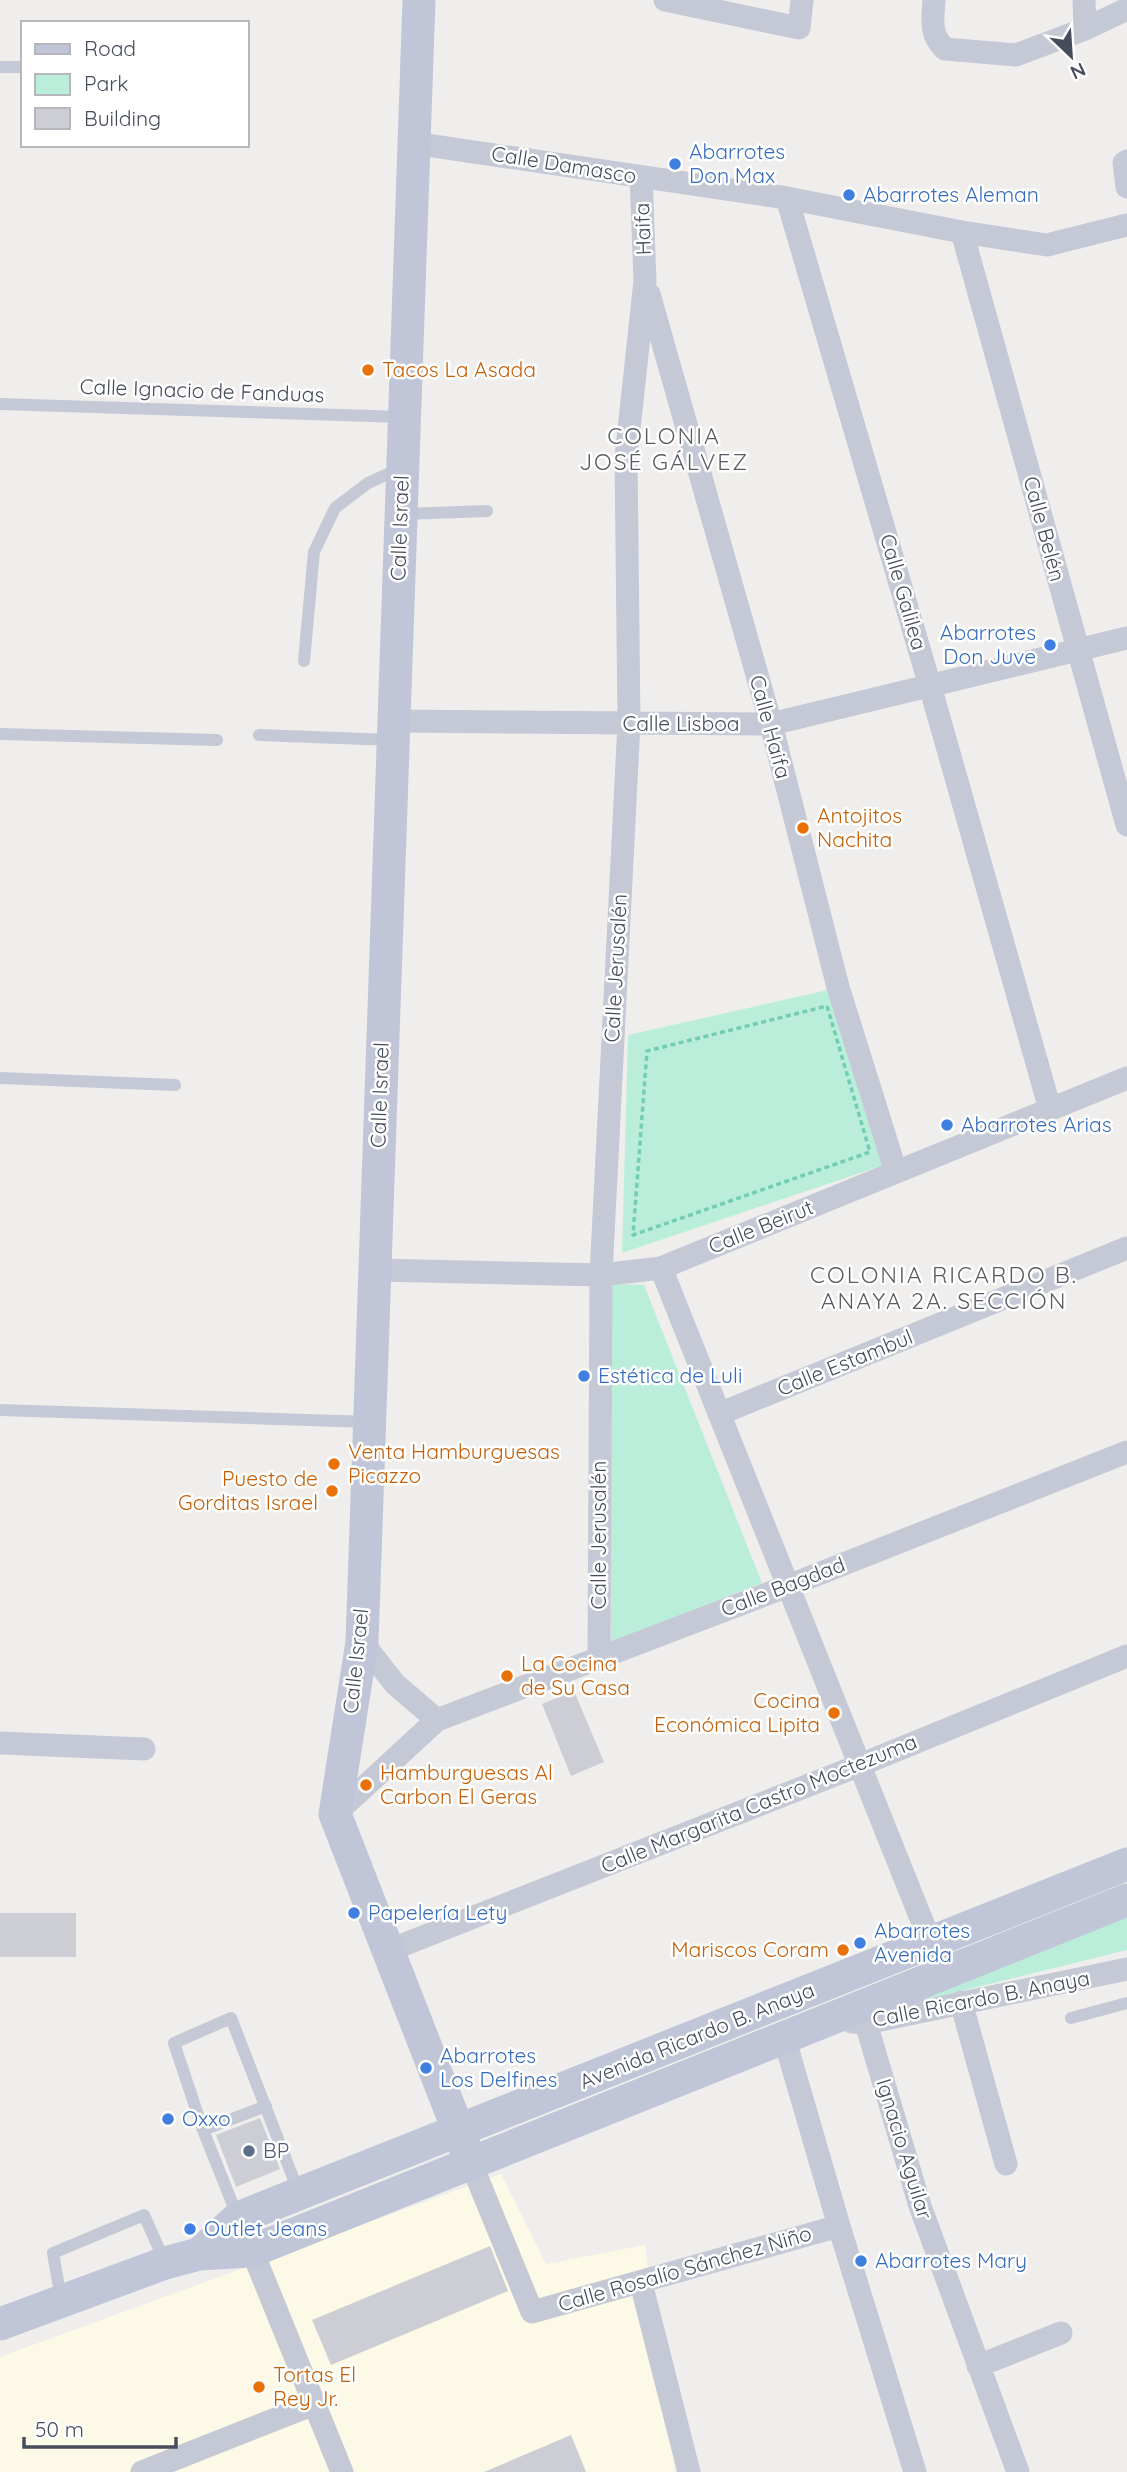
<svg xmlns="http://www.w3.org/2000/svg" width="1127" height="2472" font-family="Quicksand,sans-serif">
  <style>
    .commercial { fill: #fcfae6 }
    .green { fill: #bbeeda }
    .building { fill: #cdced5 }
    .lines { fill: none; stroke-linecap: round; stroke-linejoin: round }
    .path { stroke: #73ccb4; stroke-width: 3.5; stroke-dasharray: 5 3.5; stroke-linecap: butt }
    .lane { stroke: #c4c9d5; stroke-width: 12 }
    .street { stroke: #c4c9d5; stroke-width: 23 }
    .secondary { stroke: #c0c6d7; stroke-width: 33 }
    .shop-dot { fill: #3f7fe0; stroke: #fff; stroke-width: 2.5 }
    .food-dot { fill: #e8710a; stroke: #fff; stroke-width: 2.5 }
    .service-dot { fill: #5c6f8a; stroke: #fff; stroke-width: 2.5 }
    .labels { text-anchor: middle; stroke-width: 5; stroke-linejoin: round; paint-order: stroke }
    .shop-label { font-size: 21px; fill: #366cbe; stroke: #fff; text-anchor: start }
    .street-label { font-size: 21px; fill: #464c5b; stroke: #fff }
    .food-label { font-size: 21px; fill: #c56008; stroke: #fff; text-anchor: start }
    .service-label { font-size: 21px; fill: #4e5e75; stroke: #fff; text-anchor: start }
    .neighbourhood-label { font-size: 23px; letter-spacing: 2px; fill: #5a5c62; stroke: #fff }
  </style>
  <rect width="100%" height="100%" fill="#f0eeed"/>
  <path class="commercial" d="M501 2174 546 2264 645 2245 675 2472H0V2357Z"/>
  <path class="green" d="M837 988 890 1163 622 1253 628 1035Z
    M610 1284 644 1285 762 1583 611 1642Z
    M1127 1916V1950L880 2011Z"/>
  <path class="building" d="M574 1691 604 1762 571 1776 542 1704Z
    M0 1913H76V1957H0Z
    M260 2118 280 2169 236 2187 216 2135Z
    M490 2246 508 2291 331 2365 312 2320Z
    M571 2435 586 2472H484Z"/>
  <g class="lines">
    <path class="path" d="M827 1006 870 1152 633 1235 647 1051Z"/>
    <path class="lane" d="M0 67H23
      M0 404 403 417
      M404 514 487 511
      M304 661 314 552 335 508 368 483 401 468
      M0 734 217 740
      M259 735 392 740
      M0 1078 175 1085
      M0 1410 369 1422
      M1071 2018 1127 2003
      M203 2130 266 2106
      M237 2215 203 2130 174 2043 231 2018 299 2193
      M61 2299 53 2253 144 2215 164 2260"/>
    <path class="street" d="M665 0 799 28 802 0
      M934 0C933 20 929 34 945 49L1016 55 1085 29 1127 9
      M1084 0 1085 29
      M413 143 787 198 962 232 1047 245 1127 225
      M1127 161 1124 163 1127 187
      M787 198 930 686 1050 1109
      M962 232 1127 825
      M649 294 771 724 838 987 896 1172
      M393 721 771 724 1127 638
      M661 1268 930 1941
      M375 1270 601 1275 661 1268 1127 1078
      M719 1414 1127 1248
      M362 1642 395 1684 437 1720
      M599 1657 601 1275 629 723 626 457 645 281 641 177
      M0 1743 144 1749
      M335 1814 437 1720 788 1586 1127 1452
      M390 1950 860 1765 1127 1656
      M961 2002 1006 2164
      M852 2022 866 2023 1127 1969
      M866 2023 920 2206 1018 2472
      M784 2037 839 2226 915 2472
      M471 2163 532 2312 839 2226
      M247 2238 342 2472
      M641 2283 689 2472
      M978 2366 1061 2333
      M142 2472 314 2404"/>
    <path class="secondary" d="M419 0 362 1642 335 1814 471 2163
      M199 2254 238 2218 1127 1864
      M0 2324 165 2263 199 2254 252 2251 1127 1900"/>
  </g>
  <g class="shop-dot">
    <circle cx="675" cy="164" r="7"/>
    <circle cx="849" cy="195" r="7"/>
    <circle cx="1050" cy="645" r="7"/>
    <circle cx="947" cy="1125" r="7"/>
    <circle cx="584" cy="1376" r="7"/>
    <circle cx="354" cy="1913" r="7"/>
    <circle cx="860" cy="1943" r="7"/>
    <circle cx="426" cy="2068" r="7"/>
    <circle cx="168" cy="2119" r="7"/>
    <circle cx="190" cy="2229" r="7"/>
    <circle cx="861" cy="2261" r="7"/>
  </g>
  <g class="food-dot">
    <circle cx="368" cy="370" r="7"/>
    <circle cx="803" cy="828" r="7"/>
    <circle cx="334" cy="1464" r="7"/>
    <circle cx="332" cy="1491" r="7"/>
    <circle cx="507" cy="1676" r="7"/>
    <circle cx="834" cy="1713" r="7"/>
    <circle cx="366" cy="1785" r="7"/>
    <circle cx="843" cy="1950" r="7"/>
    <circle cx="259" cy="2387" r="7"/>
  </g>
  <circle class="service-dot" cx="249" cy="2151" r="7"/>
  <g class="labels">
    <g class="shop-label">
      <text x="689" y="159">Abarrotes<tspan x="689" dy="24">Don Max</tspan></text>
      <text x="863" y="202">Abarrotes Aleman</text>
      <text x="1036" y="640" text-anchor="end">Abarrotes<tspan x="1036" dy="24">Don Juve</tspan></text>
      <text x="961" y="1132">Abarrotes Arias</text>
      <text x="598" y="1383">Estética de Luli</text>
      <text x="368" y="1920">Papelería Lety</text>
      <text x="874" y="1938">Abarrotes<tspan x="874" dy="24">Avenida</tspan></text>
      <text x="440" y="2063">Abarrotes<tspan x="440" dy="24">Los Delfines</tspan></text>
      <text x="182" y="2126">Oxxo</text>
      <text x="204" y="2236">Outlet Jeans</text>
      <text x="875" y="2268">Abarrotes Mary</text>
    </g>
    <g class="street-label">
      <text transform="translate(564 165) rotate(9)" y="7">Calle Damasco</text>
      <text transform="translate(643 229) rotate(-92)" y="7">Haifa</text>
      <text transform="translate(202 391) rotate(2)" y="7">Calle Ignacio de Fanduas</text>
      <text transform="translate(400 528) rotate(-88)" y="7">Calle Israel</text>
      <text transform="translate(1044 529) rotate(75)" y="7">Calle Belén</text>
      <text transform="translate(903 592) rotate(74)" y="7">Calle Galilea</text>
      <text x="681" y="731">Calle Lisboa</text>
      <text transform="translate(770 727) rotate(75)" y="7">Calle Haifa</text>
      <text transform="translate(616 968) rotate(-87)" y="7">Calle Jerusalén</text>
      <text transform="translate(380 1095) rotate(-88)" y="7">Calle Israel</text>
      <text transform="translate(761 1227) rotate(-22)" y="7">Calle Beirut</text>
      <text transform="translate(845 1363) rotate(-22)" y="7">Calle Estambul</text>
      <text transform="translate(599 1535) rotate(-90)" y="7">Calle Jerusalén</text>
      <text transform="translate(783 1587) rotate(-21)" y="7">Calle Bagdad</text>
      <text transform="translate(356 1661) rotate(-84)" y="7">Calle Israel</text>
      <text transform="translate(759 1804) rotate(-22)" y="7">Calle Margarita Castro Moctezuma</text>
      <text transform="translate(981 1999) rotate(-11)" y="7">Calle Ricardo B. Anaya</text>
      <text transform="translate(697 2036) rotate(-22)" y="7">Avenida Ricardo B. Anaya</text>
      <text transform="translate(904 2149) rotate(73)" y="7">Ignacio Aguilar</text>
      <text transform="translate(685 2269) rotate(-16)" y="7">Calle Rosalío Sánchez Niño</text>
    </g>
    <g class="food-label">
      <text x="382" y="377">Tacos La Asada</text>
      <text x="817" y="823">Antojitos<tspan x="817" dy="24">Nachita</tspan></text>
      <text x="348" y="1459">Venta Hamburguesas<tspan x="348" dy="24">Picazzo</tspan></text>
      <text x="318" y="1486" text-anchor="end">Puesto de<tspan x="318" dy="24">Gorditas Israel</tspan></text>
      <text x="521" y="1671">La Cocina<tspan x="521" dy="24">de Su Casa</tspan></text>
      <text x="820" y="1708" text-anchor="end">Cocina<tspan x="820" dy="24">Económica Lipita</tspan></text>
      <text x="380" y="1780">Hamburguesas Al<tspan x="380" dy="24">Carbon El Geras</tspan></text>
      <text x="829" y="1957" text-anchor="end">Mariscos Coram</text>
      <text x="273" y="2382">Tortas El<tspan x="273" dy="24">Rey Jr.</tspan></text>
    </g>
    <g class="service-label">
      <text x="263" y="2158">BP</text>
    </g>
    <g class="neighbourhood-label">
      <text x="664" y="444">COLONIA<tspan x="664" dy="26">JOSÉ GÁLVEZ</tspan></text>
      <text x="944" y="1283">COLONIA RICARDO B.<tspan x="944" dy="26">ANAYA 2A. SECCIÓN</tspan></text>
    </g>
  </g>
  <rect x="21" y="21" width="228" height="126" fill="#ffffff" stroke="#b5b7bd" stroke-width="2"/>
  <rect x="35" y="44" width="35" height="10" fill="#c0c6d7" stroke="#b5b7bd" stroke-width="2"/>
  <text x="84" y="56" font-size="21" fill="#464c5b">Road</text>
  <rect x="35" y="74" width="35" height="21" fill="#bbeeda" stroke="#b5b7bd" stroke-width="2"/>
  <text x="84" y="91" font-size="21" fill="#464c5b">Park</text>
  <rect x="35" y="108" width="35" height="21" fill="#cdced5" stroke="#b5b7bd" stroke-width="2"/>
  <text x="84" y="126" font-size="21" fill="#464c5b">Building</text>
  <g transform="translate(1071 56) rotate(155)" stroke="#ffffff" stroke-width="5" paint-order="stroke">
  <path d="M0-5L12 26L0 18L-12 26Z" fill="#464c5b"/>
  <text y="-10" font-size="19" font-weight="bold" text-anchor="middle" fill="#464c5b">N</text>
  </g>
  <path d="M24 2437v10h152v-10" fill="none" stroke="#464c5b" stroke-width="3.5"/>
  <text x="35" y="2437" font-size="21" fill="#464c5b" stroke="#ffffff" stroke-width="5" paint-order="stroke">50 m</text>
</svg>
